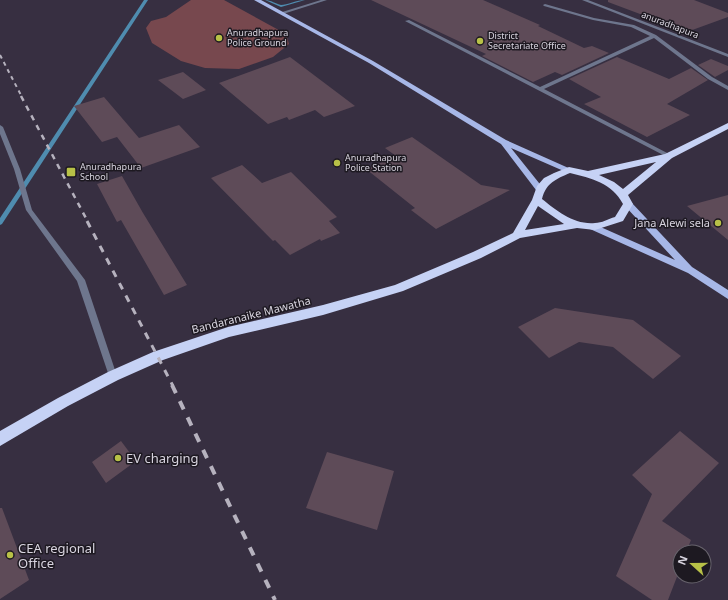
<svg xmlns="http://www.w3.org/2000/svg" width="728" height="600" font-family="'Noto Sans',sans-serif">
  <style>
    .green { fill: #77484e }
    .lines { fill: none; stroke-linecap: round; stroke-linejoin: round }
    .stream { fill: #4f8caf; fill-rule: evenodd }
    .building { fill: #5e4b58 }
    .lane { fill: #6e768d; fill-rule: evenodd }
    .street { fill: #6e768d; fill-rule: evenodd }
    .primary { fill: #a7b7e7; fill-rule: evenodd }
    .highway { fill: #c6d2f5; fill-rule: evenodd }
    .rail-far3 { stroke: #b6b2be; stroke-width: 2; stroke-dasharray: 4 4; stroke-linecap: butt }
    .rail-far2 { stroke: #b6b2be; stroke-width: 2.5; stroke-dasharray: 5.5 5.5; stroke-linecap: butt }
    .rail-far1 { stroke: #b6b2be; stroke-width: 3; stroke-dasharray: 7 7; stroke-linecap: butt }
    .rail { stroke: #b6b2be; stroke-width: 4; stroke-dasharray: 9 9; stroke-linecap: butt }
    .poi-dot { fill: #b8c147; stroke: #1d1921; stroke-width: 1.5 }
    .labels { text-anchor: middle; stroke-width: 3; stroke-linejoin: round; paint-order: stroke }
    .far-street-label { font-size: 9px; fill: #d8d4df; stroke: #1d1921 }
    .far-poi-label { font-size: 9px; fill: #d8d4df; stroke: #1d1921; text-anchor: start }
    .poi-label { font-size: 11px; fill: #d8d4df; stroke: #1d1921; text-anchor: end }
    .street-label { font-size: 11px; fill: #d8d4df; stroke: #1d1921 }
    .near-poi-label { font-size: 13px; fill: #d8d4df; stroke: #1d1921; text-anchor: start }
  </style>
  <rect width="100%" height="100%" fill="#372f41"/>
  <path class="green" d="M191 0H224L286 34 289 44 273 57 239 69 205 68 181 61 152 43 146 28 151 21 166 17Z"/>
  <g class="lines">
    <path class="stream" d="M144 0H148L2 224 0 225V218Z
      M265 0C271 0 276 4 281 5 287 5 297 0 305 0L281 7Z"/>
  </g>
  <path class="building" d="M371 0H483L540 25 538 26 584 48 592 46 609 53 562 75 555 72 533 82 482 56 486 54Z
    M608 0H694L728 13V17L684 33 654 21 656 20 608 2Z
    M290 57 355 106 324 117 315 110 289 120 287 117 268 124 219 83Z
    M617 57 669 79 691 68 708 80 667 104 690 115 647 137 584 104 601 97 569 79Z
    M711 59 728 66V70L715 77 698 65Z
    M183 72 206 90 183 99 158 80Z
    M104 97 139 138 179 125 200 147 141 168 117 137 102 142 74 106Z
    M412 137 481 185 510 190 436 229 411 210 415 208 366 169 396 156 385 148Z
    M242 165 262 183 291 172 337 217 329 221 340 233 321 241 320 239 290 255 275 240 273 241 211 178Z
    M122 176 143 213 187 285 164 295 121 220 117 222 97 184Z
    M728 195V240L687 206Z
    M555 308 633 320 681 356 653 379 613 347 579 342 549 358 518 327Z
    M680 431 719 463 662 521 691 540 686 552H680V569L668 600H652L616 576 652 494 632 475Z
    M121 441 136 461 106 483 92 462Z
    M327 452 394 471 377 530 306 508Z
    M0 508H2L29 580 0 599Z"/>
  <g class="lines">
    <path class="lane" d="M545 4 594 18 634 25 656 35 712 77 728 86V90L708 79 654 38 544 89 671 155V157L669 158 405 21 409 20 540 87 650 36 631 27 593 20 544 6 543 5Z"/>
    <path class="street" d="M321 0H327L283 14 279 13Z
      M582 0H588L728 54V57Z
      M0 125 3 127 20 169 32 210 85 280 117 376 116 379 113 380 110 379 109 376 77 281 26 210 14 169 0 134Z"/>
    <path class="primary" d="M254 0H261L373 61 506 140 573 170 569 172H566L511 148 543 188 539 190H536L501 144 369 63Z
      M628 201 631 202 692 267 728 290V299L688 273 590 229 589 227 590 225H596L675 260 625 206 624 204Z"/>
    <path class="highway" d="M728 123V129L672 158 628 195 633 204 623 221 595 230 577 228 520 238 481 258 403 291 323 315 229 337 163 360 118 380 68 406 0 446V431L58 398 108 372 153 352 228 327 323 305 395 285 473 252 513 233 532 200 537 186 544 178 554 173 569 167 588 171 665 154ZM656 162 623 189 614 182 599 175ZM570 173C591 178 612 183 623 204L615 217C608 219 602 223 595 223 574 225 557 211 542 199 546 183 556 179 570 173ZM538 206 564 224 525 230Z"/>
    <path class="rail-far3" d="M0 55 22 97"/>
    <path class="rail-far2" d="M21 96 88 222"/>
    <path class="rail-far1" d="M87 221 173 386"/>
    <path class="rail" d="M172 385 275 600"/>
  </g>
  <g class="poi-dot">
    <circle cx="219" cy="38" r="4"/>
    <circle cx="480" cy="41" r="4"/>
    <circle cx="337" cy="163" r="4"/>
    <rect x="66" y="167" width="10" height="10" rx="2"/>
    <circle cx="718" cy="223" r="4"/>
    <circle cx="118" cy="458" r="4"/>
    <circle cx="10" cy="555" r="4"/>
  </g>
  <g class="labels">
    <g class="far-street-label">
      <text transform="translate(670 25) rotate(21)" y="3">anuradhapura</text>
    </g>
    <g class="far-poi-label">
      <text x="227" y="36">Anuradhapura<tspan x="227" dy="10">Police Ground</tspan></text>
      <text x="488" y="39">District<tspan x="488" dy="10">Secretariate Office</tspan></text>
      <text x="345" y="161">Anuradhapura<tspan x="345" dy="10">Police Station</tspan></text>
      <text x="80" y="170">Anuradhapura<tspan x="80" dy="10">School</tspan></text>
    </g>
    <g class="poi-label">
      <text x="710" y="227">Jana Alewi sela</text>
    </g>
    <g class="street-label">
      <text transform="translate(251 315) rotate(-14)" y="4">Bandaranaike Mawatha</text>
    </g>
    <g class="near-poi-label">
      <text x="126" y="463">EV charging</text>
      <text x="18" y="553">CEA regional<tspan x="18" dy="15">Office</tspan></text>
    </g>
  </g>
  <g transform="translate(692 564) rotate(291)"><circle r="19" fill="#1d1921" stroke="#68646d"/>
  <path d="M0-3L7 15L0 10L-7 15Z" fill="#b8c147"/>
  <text y="-6" font-size="11" font-weight="bold" text-anchor="middle" fill="#d8d4df">N</text>
  </g>
</svg>
